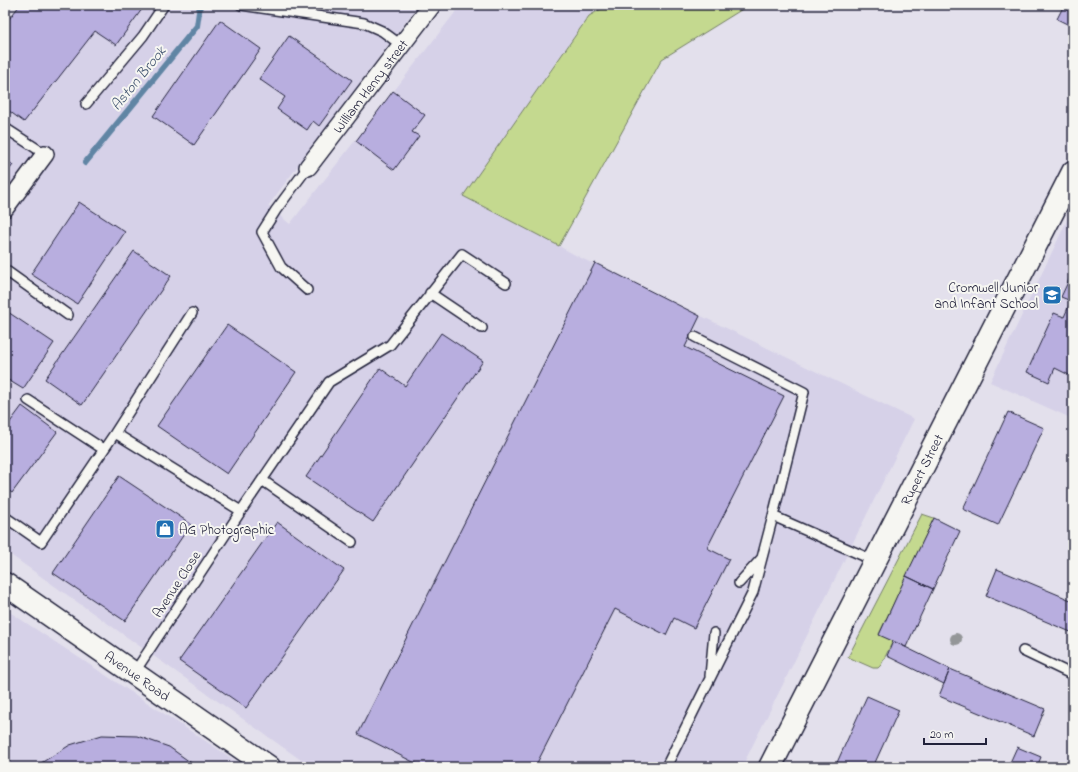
<svg xmlns="http://www.w3.org/2000/svg" width="1078" height="772" font-family="'Indie Flower',sans-serif">
  <style>
    .built { fill: #d6d1e8 }
    .green { fill: #c4d98f; stroke: #737e65 }
    .lines { fill: none; stroke-linecap: round; stroke-linejoin: round }
    .stream { stroke: #6085a4; stroke-width: 6 }
    .building { fill: #b8aedf; stroke: #22223b }
    .lane-casing { stroke: #22223b; stroke-width: 12 }
    .street-casing { stroke: #22223b; stroke-width: 20 }
    .secondary-casing { stroke: #22223b; stroke-width: 25 }
    .lane { stroke: #f6f6f2; stroke-width: 9 }
    .street { stroke: #f6f6f2; stroke-width: 17 }
    .secondary { stroke: #f6f6f2; stroke-width: 22 }
    .tree { fill: #949698 }
    .labels { text-anchor: middle; stroke-width: 4; stroke-linejoin: round; paint-order: stroke }
    .street-label { font-size: 14px; fill: #22223b; stroke: #f6f6f2 }
    .poi-label { font-size: 14px; fill: #22223b; stroke: #f6f6f2; text-anchor: end }
    .water-label { font-size: 15px; font-style: italic; fill: #415470; stroke: #f6f6f2 }
  </style>
  <rect width="100%" height="100%" fill="#e3e0ec"/>
  <filter id="ink" filterUnits="userSpaceOnUse"><feTurbulence type="fractalNoise" baseFrequency=".025" numOctaves="2"/><feDisplacementMap in="SourceGraphic" scale="8" xChannelSelector="R" yChannelSelector="G"/><feConvolveMatrix kernelMatrix="1 2 1 2 8 2 1 2 1" color-interpolation-filters="sRGB"/></filter>
  <g filter="url(#ink)">
    <path class="built" d="M20 5H418L268 206 290 224 461 5H606L589 16 545 77 548 240 577 256 914 419 742 767H311L5 551V24Z
      M1073 208V419L990 382Z
      M5 609 245 767H5Z"/>
    <path class="green" d="M608 5H749L662 59 559 246 463 196 589 16Z
      M922 514 934 518 879 634 893 641 881 665 878 668H873L848 657Z"/>
    <g class="lines">
      <path class="stream" d="M85 163 197 26 200 5"/>
    </g>
    <path class="building" d="M20 5H145L116 45 95 31 24 122 5 108V24Z
      M1064 5H1073V27L1057 19Z
      M220 20 261 49 194 145 153 116Z
      M289 36 352 80 319 126 313 121 307 130 277 109 285 97 259 79Z
      M393 91 425 115 412 132 419 136 394 170 356 141Z
      M5 159 13 165 5 175Z
      M79 202 125 232 77 304 31 274Z
      M134 251 171 276 82 405 45 379Z
      M595 263 700 316 685 347 784 396 707 548 729 559 694 628 674 618 666 635 615 609 535 767H423L358 734Z
      M1073 271V371L1071 376 1055 368 1049 382 1027 372 1054 313 1064 317 1071 301 1061 297Z
      M5 310 54 343 23 389 5 378Z
      M227 325 296 372 227 474 157 426Z
      M441 333 483 361 373 522 306 477 380 368 405 386Z
      M22 406 57 432 12 493 5 488V429Z
      M1008 412 1044 428 998 525 963 509Z
      M119 476 191 524 125 621 53 573Z
      M934 518 960 531 933 589 906 576Z
      M277 522 344 570 246 708 179 661Z
      M997 569 1073 601V633L986 596Z
      M906 576 933 589 906 647 879 635Z
      M893 641 950 669 944 684 887 656Z
      M950 669 1045 709 1034 736 939 696Z
      M867 696 899 710 873 767H835Z
      M102 735 137 736 169 747 197 767H38L41 763 70 745Z
      M1017 747 1041 757 1037 767H1008Z"/>
    <g class="lines">
      <defs>
        <path id="lane" d="M241 5 364 23 382 31 401 45
          M86 104 143 36 164 5
          M5 128 45 154
          M5 270 68 315
          M307 290 281 267 262 232 276 210 308 167
          M430 293 482 328
          M192 313 115 433 241 511
          M695 337 804 392 773 516 875 561
          M28 400 103 449
          M262 480 352 542
          M5 517 41 542 115 433
          M739 583 761 559
          M1023 651 1073 675
          M134 673 241 511 329 382 390 345 462 254 506 283
          M710 676 714 633
          M666 767 753 592 773 516"/>
        <g id="street">
          <path id="s1" d="M308 167 432 5"/>
          <path d="M5 208 45 154"/>
        </g>
        <g id="secondary">
          <path id="s2" d="M5 584 269 767"/>
          <path id="s3" d="M770 767 1073 172"/>
        </g>
      </defs>
      <use href="#lane" class="lane-casing"/>
      <use href="#street" class="street-casing"/>
      <use href="#secondary" class="secondary-casing"/>
      <use href="#lane" class="lane"/>
      <use href="#street" class="street"/>
      <use href="#secondary" class="secondary"/>
    </g>
    <circle class="tree" cx="956" cy="639" r="6"/>
  </g>
  <defs>
    <symbol id="school-square" viewBox="-11 -11 22 22"><rect x="-9" y="-9" width="18" height="18" rx="4" fill="#1f6fb2" stroke="#f6f6f2"/><path d="M0-5L7-2L0 1L-7-2ZM-4 1L0 2.5L4 1V4Q0 6-4 4Z" fill="#fff"/></symbol>
    <symbol id="shop-square" viewBox="-11 -11 22 22"><rect x="-9" y="-9" width="18" height="18" rx="4" fill="#1f6fb2" stroke="#f6f6f2"/><path d="M-5-2.5h2.3a2.7 3.5 0 0 1 5.4 0H5L5.5 6h-11ZM-1.5-2.5h3a1.5 2.3 0 0 0-3 0Z" fill="#fff"/></symbol>
  </defs>
  <g fill-rule="evenodd">
    <use href="#school-square" x="1041" y="284" width="22" height="22"/>
    <use href="#shop-square" x="154" y="518" width="22" height="22"/>
  </g>
  <g class="labels">
    <g class="street-label">
      <text dy="5" stroke="none"><textPath href="#s1" startOffset="102">William Henry street</textPath></text>
      <text dy="5" stroke="none"><textPath href="#s3" startOffset="334">Rupert Street</textPath></text>
      <text transform="translate(176 584) rotate(-57)" y="5">Avenue Close</text>
      <text dy="5" stroke="none"><textPath href="#s2" startOffset="161">Avenue Road</textPath></text>
    </g>
    <g class="poi-label">
      <text x="1038" y="292">Cromwell Junior<tspan x="1038" dy="16">and Infant School</tspan></text>
      <text x="179" y="534" text-anchor="start">AG Photographic</text>
    </g>
    <g class="water-label">
      <text transform="translate(138 78) rotate(-51)" y="5">Aston Brook</text>
    </g>
  </g>
  <rect width="1078" height="772" fill="none" stroke="#f6f6f2" stroke-width="20"/>
  <rect x="10" y="10" width="1058" height="752" fill="none" stroke="#22223b" stroke-width="1.5" filter="url(#ink)"/>
  <path d="M924 738v6h62v-6" fill="none" stroke="#22223b" stroke-width="2"/>
  <text x="930" y="738" font-size="12" fill="#22223b" stroke="#f6f6f2" stroke-width="3" paint-order="stroke">20 m</text>
</svg>
